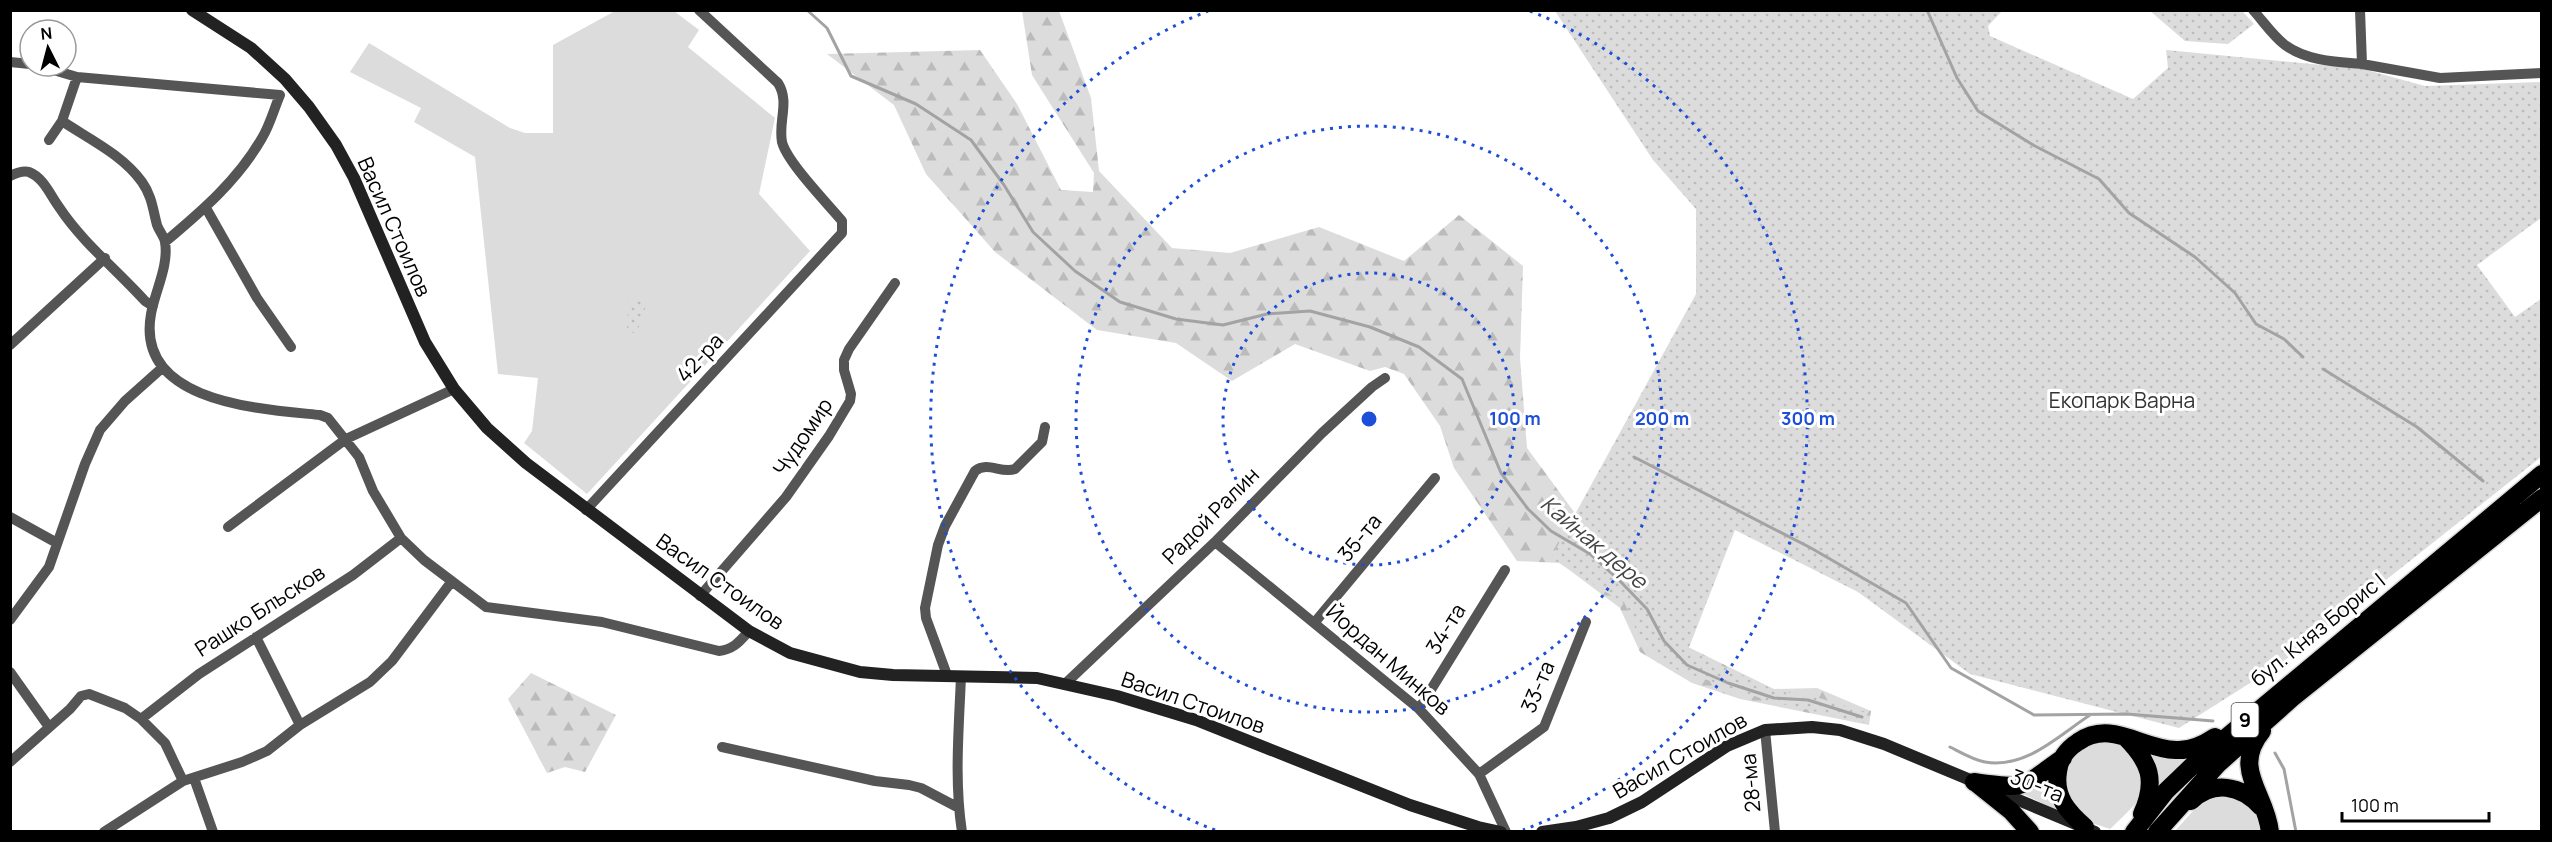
<svg xmlns="http://www.w3.org/2000/svg" width="2552" height="842" font-family="Manrope,sans-serif">
  <style>
    .grass { fill: #dcdcdc }
    .forest { fill: url(#forest-firs) }
    .park { fill: url(#park-dots) }
    .lines { fill: none; stroke-linecap: round; stroke-linejoin: round }
    .stream { stroke: #a3a3a3; stroke-width: 3 }
    .highway-casing { stroke: #dbdbdb; stroke-width: 21 }
    .street { stroke: #555; stroke-width: 10 }
    .secondary { stroke: #222; stroke-width: 12 }
    .highway { stroke: #000; stroke-width: 18 }
    .ring { fill: none; stroke: #1d4ed8; stroke-width: 3; stroke-dasharray: 3 6 }
    .labels { text-anchor: middle; stroke-width: 6; stroke-linejoin: round; paint-order: stroke }
    .shield { fill: #fff; stroke: #4c4c4c; stroke-width: 1.5 }
    .shield-label { font-size: 20px; font-weight: bold; fill: #000 }
    .street-label { font-size: 21px; fill: #000; stroke: #fff }
    .park-label { font-size: 21px; fill: #333; stroke: #fff }
    .water-label { font-size: 22px; font-style: italic; fill: #444; stroke: #fff }
    .centre { fill: #1d4ed8; stroke: #fff; stroke-width: 3 }
    .ring-label { font-size: 18px; text-anchor: middle; font-weight: bold; fill: #1d4ed8; stroke: #fff; stroke-width: 6; stroke-linejoin: round; paint-order: stroke }
  </style>
  <defs>
    <pattern id="forest-firs" width="22" height="20" patternUnits="userSpaceOnUse" patternTransform="scale(1.5)"><rect width="22" height="20" fill="#dcdcdc"/><path d="M5 1l3.5 6h-7zM16 11l3.5 6h-7z" fill="#bbb"/></pattern>
    <pattern id="park-dots" width="8" height="8" patternUnits="userSpaceOnUse" patternTransform="scale(1.5)"><rect width="8" height="8" fill="#dcdcdc"/><path d="M2 2h.1M6 6h.1" fill="none" stroke="#bbb" stroke-width="1.8" stroke-linecap="round"/></pattern>
  </defs>
  <rect width="100%" height="100%" fill="#fff"/>
  <path class="grass" d="M615 11H674L699 30 688 47 775 118 759 194 810 251 587 494 524 443 532 431 538 378 498 374 475 157 414 122 421 108 350 72 369 43 510 128 525 133H553V45Z
    M2107 742 2117 743 2131 750C2149 796 2144 796 2110 829 2099 825 2084 822 2076 813 2072 809 2070 802 2068 796 2057 765 2076 744 2107 742Z
    M2143 746 2192 755 2155 793Z
    M2048 772 2055 807 2054 809 2017 791Z
    M2216 796H2230L2254 807 2265 832H2174L2203 800Z"/>
  <path class="forest" d="M1022 11H1059L1091 98 1099 171 1172 248 1230 253 1319 227 1404 261 1459 215 1523 266 1520 358 1527 448 1577 516 1684 645 1774 689 1817 688 1871 711 1869 725 1740 699 1692 683 1640 652 1620 608 1560 563 1517 561 1454 468 1440 426 1404 374 1385 367 1370 371 1295 344 1232 381 1176 343 1097 330 995 252 926 174 894 105 827 54 980 50 1017 104 1061 190 1093 192 1094 173 1032 75Z
    M531 673 616 715 585 772 565 767 547 773 508 699Z"/>
  <path class="park" d="M1555 11H2002L1988 26 1990 36 2133 99 2168 68 2166 50 2363 69 2425 86 2541 82V218L2477 265 2515 317 2541 299V457L2280 664 2179 728 1970 674 1858 592 1735 530 1688 650 1777 691 1816 697 1866 712V723L1769 701 1678 670 1644 648 1625 604 1551 558 1696 294V209L1653 160Z
    M2150 11H2242L2254 24 2228 44 2185 41Z
    M637 297 642 299 645 308 644 317 636 332 633 333 627 328 628 304 630 300Z"/>
  <g class="lines">
    <path class="stream" d="M807 10 827 28 851 76 916 104 971 140 1004 185 1033 232 1075 271 1120 302 1176 319 1223 325 1267 314 1310 311 1370 327 1419 347 1462 379 1501 473 1528 509 1551 531 1590 554 1619 580 1647 609 1664 641 1687 665 1728 683 1774 698 1808 700 1862 717
      M1927 10 1957 78 1978 111 2035 146 2099 179 2129 213 2195 257 2235 293 2256 324 2284 339 2303 357
      M2323 369 2417 427 2483 481
      M1634 457 1811 548 1906 603 1951 668 2034 715 2127 714 2213 721
      M1950 747C1960 752 1973 760 1985 762 2026 769 2058 736 2090 715
      M2275 753 2284 769 2296 832"/>
    <defs>
      <path id="highway" d="M2262 731C2231 769 2266 793 2270 832
        M2125 737C2150 762 2157 780 2142 814
        M1974 782C2028 790 2020 788 2063 758
        M1976 783 2011 811 2030 832
        M2191 801C2213 780 2241 785 2261 807
        M2085 827C2068 812 2054 797 2058 772 2059 760 2067 749 2078 742 2111 719 2141 749 2176 750 2190 751 2203 745 2215 737
        M2134 832 2166 791 2191 767 2542 474
        M2157 832 2218 764 2292 698 2542 498"/>
    </defs>
    <use href="#highway" class="highway-casing"/>
    <path class="street" d="M2253 10C2263 21 2273 36 2285 45 2307 61 2337 62 2362 64
      M2360 10 2362 64 2440 78 2542 73
      M10 62 30 64
      M40 66 77 77 280 95
      M62 121C89 139 123 155 142 182 152 196 153 210 157 225 159 231 164 236 165 242 169 266 155 291 151 314 135 403 261 409 320 415L328 418 359 457 373 491 401 538 424 560 486 607 602 622 719 651C734 649 739 642 749 631
      M49 140 62 121 77 77
      M10 176C16 173 23 170 29 172 44 178 50 195 59 207 82 242 117 270 145 301L153 306
      M206 208 257 298 291 347
      M165 242C202 211 238 180 262 138 270 125 274 109 280 95
      M10 345 105 258
      M586 510 842 233V221C827 203 787 162 782 142 778 121 790 102 778 83L699 10
      M10 517 57 543
      M228 527 346 439 454 389
      M1215 542 1419 709 1479 774 1506 832
      M700 596 786 497 829 436 850 401 851 394 844 370V360L849 349 895 283
      M10 620 49 567 85 464 100 430 125 401 162 368
      M1315 622 1435 478
      M256 637 300 725
      M10 672 49 727
      M947 675 926 618 925 608 938 545 945 526 975 471C988 461 1001 474 1015 469L1042 442 1045 427
      M961 676C959 728 954 780 962 832
      M1066 683 1215 542 1322 433 1372 387 1385 378
      M1419 709 1505 570
      M141 719 199 674 353 575 401 538
      M1765 730 1775 832
      M722 747 875 781 909 785 921 788 959 808
      M10 762 70 709 81 696 89 694 125 708 141 719 165 743 183 781
      M1479 774 1544 727 1586 622
      M194 778 213 832
      M104 832 183 781 242 762 267 751 300 725 370 682 392 661 452 581"/>
    <path class="secondary" d="M192 10 251 48 285 79 309 107 336 145 354 178 425 342 454 389 487 428 526 463 749 631 790 653 860 672 893 675 1037 678 1117 696 1196 720 1410 805 1478 827 1501 832
      M1542 832 1576 827 1609 818 1642 802 1727 746 1765 730 1812 727 1840 730 1884 744 2095 832"/>
    <use href="#highway" class="highway"/>
  </g>
  <g class="ring">
    <circle cx="1369" cy="419" r="146"/>
    <circle cx="1369" cy="419" r="293"/>
    <path d="M1215 830A439 439 0 0 1 1208 11M1530 11A439 439 0 0 1 1523 830"/>
  </g>
  <g class="labels">
    <rect class="shield" x="2231.5" y="703" width="27" height="34" rx="4.5"/>
    <g class="shield-label">
      <text x="2245" y="727">9</text>
    </g>
    <g class="street-label">
      <text transform="translate(394 227) rotate(66)" y="7">Васил Стоилов</text>
      <text transform="translate(700 358) rotate(-47)" y="7">42-ра</text>
      <text transform="translate(803 437) rotate(-56)" y="7">Чудомир</text>
      <text transform="translate(1211 516) rotate(-45)" y="7">Радой Ралин</text>
      <text transform="translate(1360 538) rotate(-50)" y="7">35-та</text>
      <text transform="translate(720 582) rotate(35)" y="7">Васил Стоилов</text>
      <text transform="translate(260 611) rotate(-33)" y="7">Рашко Блъсков</text>
      <text transform="translate(1446 629) rotate(-58)" y="7">34-та</text>
      <text transform="translate(2318 630) rotate(-39)" y="7">бул. Княз Борис I</text>
      <text transform="translate(1388 660) rotate(41)" y="7">Йордан Минков</text>
      <text transform="translate(1538 687) rotate(-67)" y="7">33-та</text>
      <text transform="translate(1193 703) rotate(19)" y="7">Васил Стоилов</text>
      <text transform="translate(1680 756) rotate(-30)" y="7">Васил Стоилов</text>
      <text transform="translate(1751 783) rotate(-95)" y="7">28-ма</text>
      <text transform="translate(2037 786) rotate(22)" y="7">30-та</text>
    </g>
    <g class="park-label">
      <text x="2122" y="408">Екопарк Варна</text>
    </g>
    <g class="water-label">
      <text transform="translate(1594 542) rotate(40)" y="8">Кайнак дере</text>
    </g>
  </g>
  <circle cx="1369" cy="419" r="9" class="centre"/>
  <g class="ring-label">
    <text x="1515" y="425">100 m</text>
    <text x="1662" y="425">200 m</text>
    <text x="1808" y="425">300 m</text>
  </g>
  <rect width="2552" height="842" fill="none" stroke="#000000" stroke-width="24"/>
  <g transform="translate(48 48) rotate(354)"><circle r="28" fill="#ffffff" stroke="#999999" stroke-width="1.5"/>
  <path d="M0-4.5L10 22L0 15L-10 22Z" fill="#000000"/>
  <text y="-9" font-size="16" font-weight="bold" text-anchor="middle" fill="#000000">N</text>
  </g>
  <path d="M2342 812v9h147v-9" fill="none" stroke="#000000" stroke-width="3"/>
  <text x="2351" y="812" font-size="18" fill="#000000" stroke="#ffffff" stroke-width="4.5" paint-order="stroke">100 m</text>
</svg>
